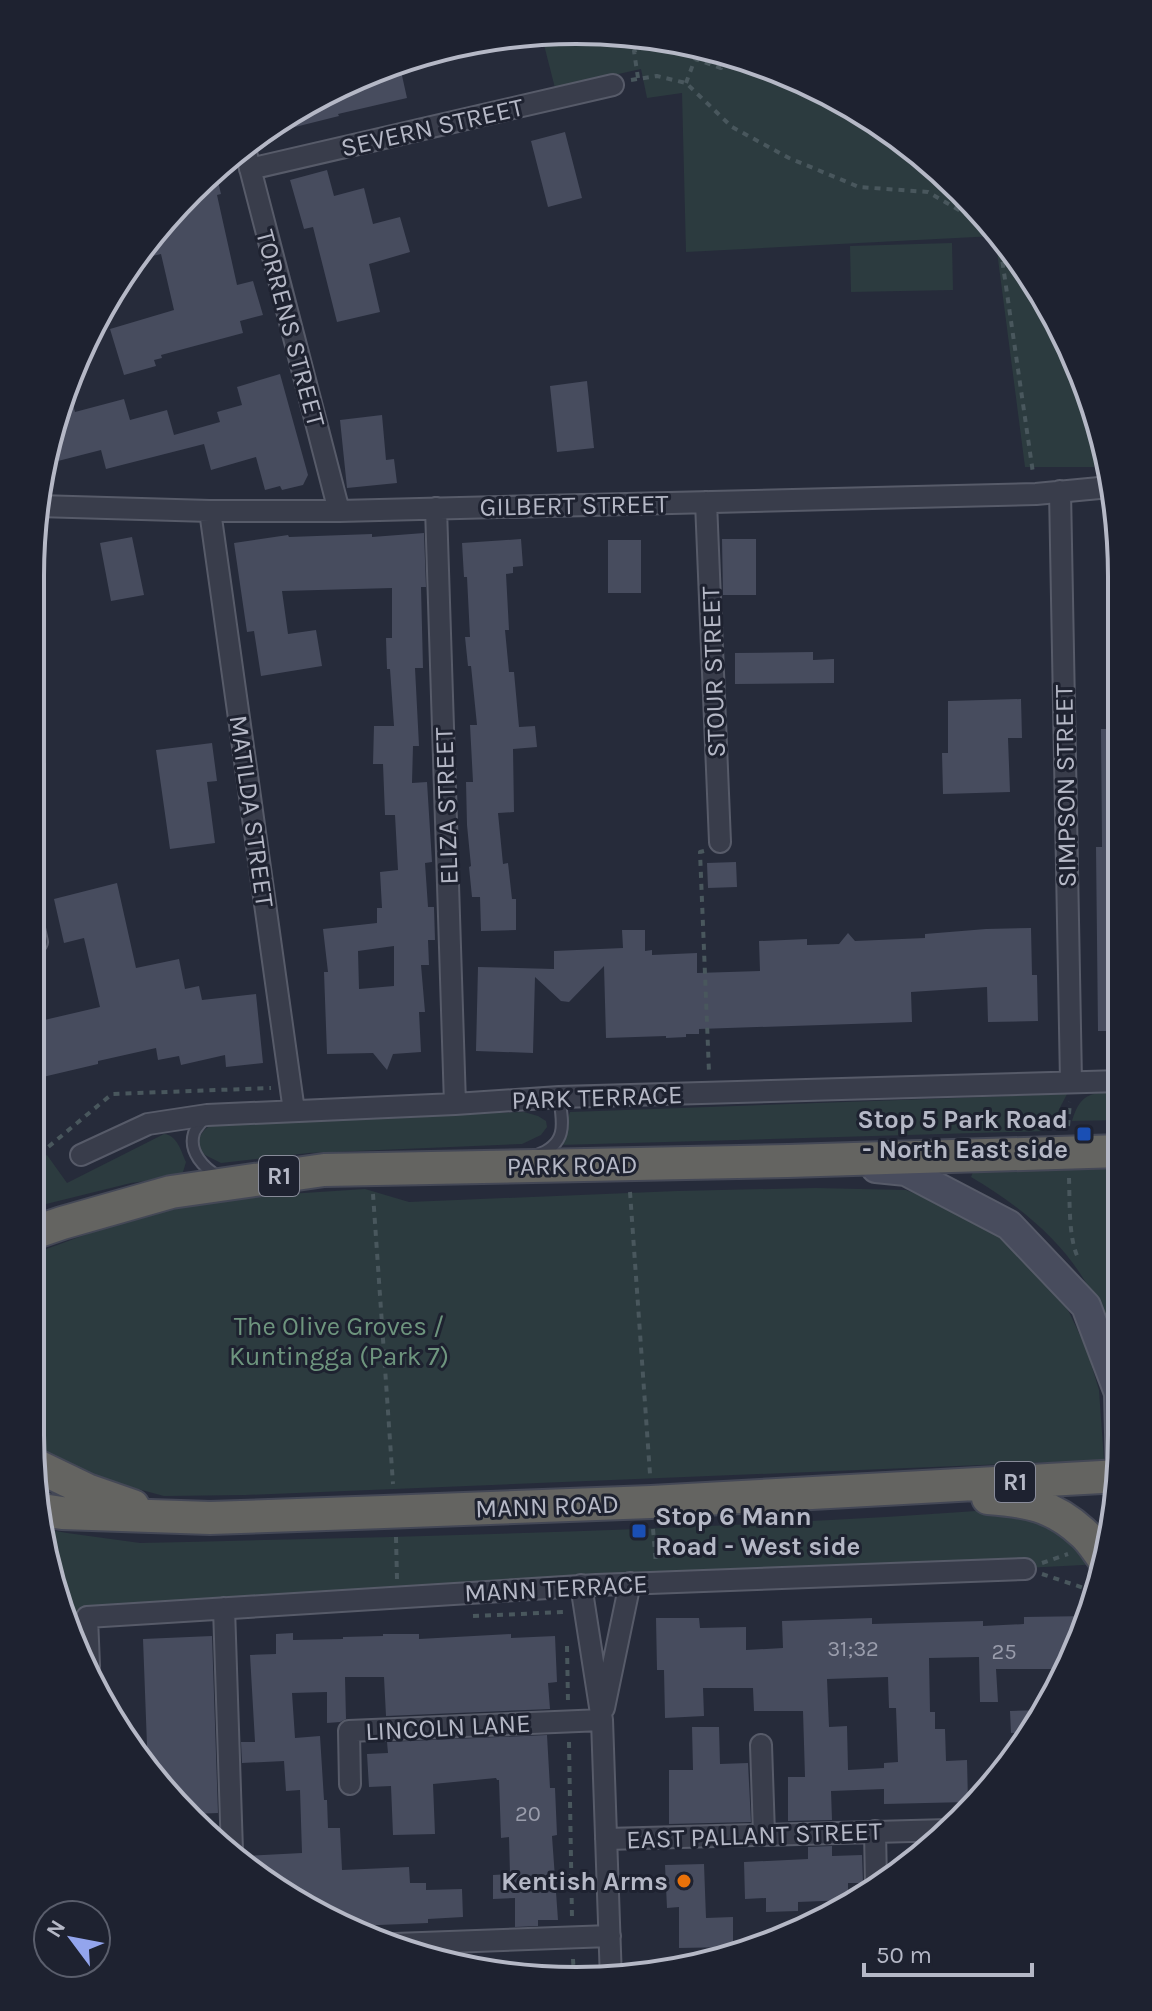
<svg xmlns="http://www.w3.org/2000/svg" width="1152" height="2011" font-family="Karla,sans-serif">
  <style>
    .green { fill: #2c3b3f }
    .building { fill: #474c5e; fill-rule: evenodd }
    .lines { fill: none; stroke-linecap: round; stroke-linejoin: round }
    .service-casing { stroke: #575b69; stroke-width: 14 }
    .minor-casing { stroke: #575b69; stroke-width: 24 }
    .secondary-casing { stroke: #575b69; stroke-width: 32 }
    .trunk-casing { stroke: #444856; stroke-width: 36 }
    .path { stroke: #49575d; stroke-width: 4; stroke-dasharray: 6 6; stroke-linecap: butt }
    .service { stroke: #393d4b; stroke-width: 10 }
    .minor { stroke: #393d4b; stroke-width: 20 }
    .secondary { stroke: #484c5d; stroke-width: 28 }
    .trunk { stroke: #646461; stroke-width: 32 }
    .transit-dot { fill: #1a4fb4; stroke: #1e2230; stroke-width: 3 }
    .food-dot { fill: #e8710a; stroke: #1e2230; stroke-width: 3 }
    .labels { text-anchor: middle; stroke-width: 6; stroke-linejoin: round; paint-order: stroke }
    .number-label { font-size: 22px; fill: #9a9dac }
    .shield { fill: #1e2230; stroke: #888b99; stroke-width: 2 }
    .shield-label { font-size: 24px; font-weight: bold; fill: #b5b8c6 }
    .street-label { font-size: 26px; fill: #b5b8c6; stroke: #1e2230 }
    .poi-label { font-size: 26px; font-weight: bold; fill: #b5b8c6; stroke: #1e2230; text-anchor: end }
    .park-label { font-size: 26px; fill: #6e957e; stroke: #1e2230 }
    .rim { fill: none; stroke: #b5b8c6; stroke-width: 4 }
  </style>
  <rect width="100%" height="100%" fill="#262b3a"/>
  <path class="green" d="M576 30 682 40 785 71 879 122 962 190 1049 303 1093 401 1100 436 1094 467H1025L995 236 686 252 682 93 647 98 641 69 555 88 541 33Z
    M952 243 953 290 851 292 850 246Z
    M1121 1092V1120L1072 1121C1081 1091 1092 1093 1121 1092Z
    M1067 1094 1048 1131 559 1145 570 1112Z
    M524 1112 538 1116 546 1121 547 1127 541 1135 522 1144 309 1153 221 1163 201 1153 197 1142C202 1131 206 1127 217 1122Z
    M164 1134C177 1135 181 1151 186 1162L183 1172 177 1177 131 1183 30 1208V1167L47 1155 67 1183Z
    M1121 1163V1384C1113 1358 1106 1326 1096 1302 1071 1247 1022 1207 971 1177L973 1172Z
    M815 1188 906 1190 961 1212 1002 1236 1053 1288 1069 1312 1087 1350 1099 1390 1104 1460 245 1495 164 1496 112 1482 63 1464 32 1448 30 1435V1255L169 1204 244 1197 365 1189 409 1202 677 1191Z
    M1019 1508 1049 1520 1102 1564 87 1617 63 1614 62 1616 59 1610 45 1529 67 1533 140 1543C433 1536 726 1530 1019 1508Z"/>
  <path class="building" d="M399 62 407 98 338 114 339 116 263 135 262 131 272 122 367 72Z
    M565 132 582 198 548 207 531 141Z
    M215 169 221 194 217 195 237 285 253 281 263 315 240 321 243 333 161 355 162 358 154 360 156 366 124 375 110 329 174 310 161 254 131 261 189 191Z
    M327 170 334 196 364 188 373 224 400 217 410 252 369 264 380 312 337 322 313 227 304 229 290 180Z
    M280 374 308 475 303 485 282 490 280 486 265 490 256 457 211 470 204 444 106 469 101 450 54 462 50 446 58 404 72 400 75 412 124 399 130 420 167 410 174 435 220 422 217 412 242 405 237 387Z
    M587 381 594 448 557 452 550 386Z
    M382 415 386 460 394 459 397 483 347 488 340 420Z
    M424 533 426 587H421L423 668H415L419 746H413L412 783 427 782 432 862 425 863 428 907H434L435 940H428L429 965H421L425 1012H419L421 1052 393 1054 387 1070 373 1053 327 1054 324 972H328L323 929 377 923V908H382L380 872 398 870 395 815H385L383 764H373L374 726H394L390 669H387L386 638H392V588L282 591 288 634 316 630 322 666 261 676 254 631 247 632 234 543 288 535 289 537 372 534V537ZM394 946V986L359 989 358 951Z
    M132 537 144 595 111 601 100 543Z
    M521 539 523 566 513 567V573L506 574 509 630H505L509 672H514L519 727 535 726 537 747 513 749 514 812 498 813 503 864 508 863 512 899H516V930L481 931 480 897H472L469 867 471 866 467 825 466 782H473L470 725H477L471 666H468L465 637H470L467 577H464L462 543Z
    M722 539H756V595H723Z
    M608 540H641V593H608Z
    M813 652V660L834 659V683L735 684V653Z
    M1021 699 1022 738H1008L1010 792 943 794 942 753H948V701Z
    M1101 729H1121V1031H1098L1096 847H1102Z
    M212 743 217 781 207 782 215 843 170 849 156 750Z
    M736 862 737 887 708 888 707 863Z
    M117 883 136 968 179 959 185 989 199 986 202 1000 256 994 263 1063 226 1067 225 1055 181 1065 179 1056 158 1060 156 1048 98 1061V1064L30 1080 31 1050 46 1046 40 1021 100 1007 84 938 64 943 54 899Z
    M1031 928 1032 975H1037L1038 1021 988 1022 987 987 911 992 912 1022 699 1029V1034H686V1037L666 1038V1036L606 1038 604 966 569 1002 561 1001 535 977 533 1053 476 1051 478 967 554 969V951L623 948 622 930H645V951L652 950V955L697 953V973L760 971 759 941 807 939V945L839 944 848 933 855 941 925 938V934L986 929Z
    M1090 1616 1064 1669H996L998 1702H980L979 1657 929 1658 930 1712H935V1729H945L946 1761 967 1760 968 1802 884 1804V1789L831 1791 832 1820 788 1821V1777H805L803 1711H754L753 1688H703L704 1716 665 1718 664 1670H657L656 1618H699L700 1628 746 1627V1650L783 1648 782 1621 872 1618V1624L983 1621V1626L1024 1624V1617ZM888 1677 889 1708H896L898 1762 884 1763V1768L848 1770 847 1726 829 1727 827 1679Z
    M293 1633V1640L343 1639V1637L383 1636V1634H419V1639L511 1634V1638L555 1636 557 1682 548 1683 550 1709 386 1716 384 1677H345L346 1719 340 1722 327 1723V1692L292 1693 295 1738 320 1736 324 1800H327L328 1828H340L342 1870 409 1867 410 1883H426V1890L462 1889 463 1917 428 1919V1923L354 1926 272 1889 241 1860 244 1856 302 1853 300 1790 286 1791 284 1761 242 1763 241 1742H255L250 1655 276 1654V1634Z
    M212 1636 218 1813 192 1814 148 1772 143 1639Z
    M1044 1710 1033 1732 1011 1733 1010 1711Z
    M692 1727H719L720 1764 748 1763 751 1822 669 1824V1770H693Z
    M547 1735 550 1788H555L557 1835 552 1836 558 1920H538V1926L515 1927V1898L493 1899V1875L510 1874 509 1837 501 1838 499 1780H497L496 1778 433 1784 435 1834 393 1835 391 1786 369 1787 367 1754 388 1753 387 1742Z
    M832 1846V1856L862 1855 863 1883H848V1900L798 1902V1911L766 1912V1898L745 1899 744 1862 808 1859V1847Z
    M704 1864 706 1918 733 1917V1947L679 1948V1907L667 1908 665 1865Z"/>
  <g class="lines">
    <defs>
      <path id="service" d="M206 1116C203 1121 196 1127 194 1133 188 1152 204 1168 219 1177
        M537 1155C568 1144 563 1123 559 1097"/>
      <path id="minor" d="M244 145 339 511
        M250 169 613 85
        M1060 491 1071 1082
        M706 502 720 842
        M38 506 210 511H339L1036 494 1110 487
        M436 508 455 1104
        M210 511 294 1111
        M31 915 37 942
        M81 1155 148 1124 207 1115 455 1104 559 1097 1121 1081
        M581 1585 602 1720 611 1980
        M224 1608 232 1851
        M89 1666 87 1617 596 1585 1025 1569
        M604 1708 630 1583
        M761 1745 764 1834
        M350 1784 349 1731 602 1720
        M875 1831 876 1883
        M606 1839 949 1830
        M395 1944 610 1936"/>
      <path id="secondary" d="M876 1168 906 1171 1009 1225 1086 1306 1119 1393 1121 1472"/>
      <path id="trunk" d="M30 1234 62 1223 171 1192 324 1170 788 1161 1121 1151
        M35 1465 87 1490 133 1506
        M988 1498C1027 1501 1053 1505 1083 1533 1091 1540 1097 1550 1103 1558
        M42 1510 62 1513 210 1518 384 1512 651 1502 1120 1476"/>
    </defs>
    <use href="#service" class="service-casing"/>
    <use href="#minor" class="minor-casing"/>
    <use href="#secondary" class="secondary-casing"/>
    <use href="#trunk" class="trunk-casing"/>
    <path class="path" d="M638 78 634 51 655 43 657 38
      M631 80 657 76 686 83 732 127 789 158 859 187 928 192 993 230
      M686 83 695 59 721 68 728 54
      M999 238 1033 473
      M704 851 700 852 709 1072
      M1068 1126 1070 1102
      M30 1162 112 1094 271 1088
      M1069 1178C1070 1202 1068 1239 1079 1260
      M630 1192 650 1474
      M373 1194 393 1484
      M653 1529 656 1564
      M396 1537 397 1579
      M1042 1563 1068 1554
      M1042 1574 1093 1591
      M57 1597 71 1607
      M473 1616 564 1612
      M567 1646 568 1702
      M569 1742 572 1918
      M573 1959 574 1976"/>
    <use href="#service" class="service"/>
    <use href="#minor" class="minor"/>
    <use href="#secondary" class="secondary"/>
    <use href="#trunk" class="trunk"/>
  </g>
  <g class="transit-dot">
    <rect x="1076" y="1126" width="16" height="16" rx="4"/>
    <rect x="631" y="1523" width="16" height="16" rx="4"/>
  </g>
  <circle class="food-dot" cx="684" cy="1881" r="8"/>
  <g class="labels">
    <g class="number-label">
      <text x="853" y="1656">31;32</text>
      <text x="1004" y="1659">25</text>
      <text x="528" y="1821">20</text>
    </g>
    <g class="shield">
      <rect x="259" y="1156" width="40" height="40" rx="6"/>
      <rect x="995" y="1462" width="40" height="40" rx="6"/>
    </g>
    <g class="shield-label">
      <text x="279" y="1184">R1</text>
      <text x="1015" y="1490">R1</text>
    </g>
    <g class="street-label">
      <text transform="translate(432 127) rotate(-13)" y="9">SEVERN STREET</text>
      <text transform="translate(291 328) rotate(75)" y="9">TORRENS STREET</text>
      <text transform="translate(574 505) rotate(-1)" y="9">GILBERT STREET</text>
      <text transform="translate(713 672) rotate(-92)" y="9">STOUR STREET</text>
      <text transform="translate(1065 786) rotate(-91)" y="9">SIMPSON STREET</text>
      <text transform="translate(446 806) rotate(-92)" y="9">ELIZA STREET</text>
      <text transform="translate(252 811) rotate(82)" y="9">MATILDA STREET</text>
      <text transform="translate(597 1097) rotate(-2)" y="9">PARK TERRACE</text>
      <text transform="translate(572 1165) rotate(-1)" y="9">PARK ROAD</text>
      <text transform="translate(547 1506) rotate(-2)" y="9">MANN ROAD</text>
      <text transform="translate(556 1588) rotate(-3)" y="9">MANN TERRACE</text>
      <text transform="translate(448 1727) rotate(-3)" y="9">LINCOLN LANE</text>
      <text transform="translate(754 1835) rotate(-2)" y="9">EAST PALLANT STREET</text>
    </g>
    <g class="poi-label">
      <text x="1068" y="1128">Stop 5 Park Road<tspan x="1068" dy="30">- North East side</tspan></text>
      <text x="655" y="1525" text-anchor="start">Stop 6 Mann<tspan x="655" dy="30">Road - West side</tspan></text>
      <text x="668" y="1890">Kentish Arms</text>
    </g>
    <g class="park-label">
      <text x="339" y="1335">The Olive Groves /<tspan x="339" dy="30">Kuntingga (Park 7)</tspan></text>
    </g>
  </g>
  <path d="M0 0H1152V2011H0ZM576 44H576A532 532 0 0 1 1108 576V1435A532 532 0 0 1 576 1967H576A532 532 0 0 1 44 1435V576A532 532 0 0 1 576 44Z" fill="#1e2230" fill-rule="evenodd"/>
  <path class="rim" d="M576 44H576A532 532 0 0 1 1108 576V1435A532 532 0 0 1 576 1967H576A532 532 0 0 1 44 1435V576A532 532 0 0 1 576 44Z"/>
  <g transform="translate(72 1939) rotate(302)"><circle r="38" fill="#1e2230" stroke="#5a5e6c" stroke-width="2"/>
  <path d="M0-6L14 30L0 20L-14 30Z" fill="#93a5ed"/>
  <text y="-12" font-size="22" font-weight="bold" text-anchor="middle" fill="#b5b8c6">N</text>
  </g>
  <path d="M864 1963v12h168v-12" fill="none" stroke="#b5b8c6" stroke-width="4"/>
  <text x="876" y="1963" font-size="24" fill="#b5b8c6" stroke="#1e2230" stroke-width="6" paint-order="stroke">50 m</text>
</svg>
